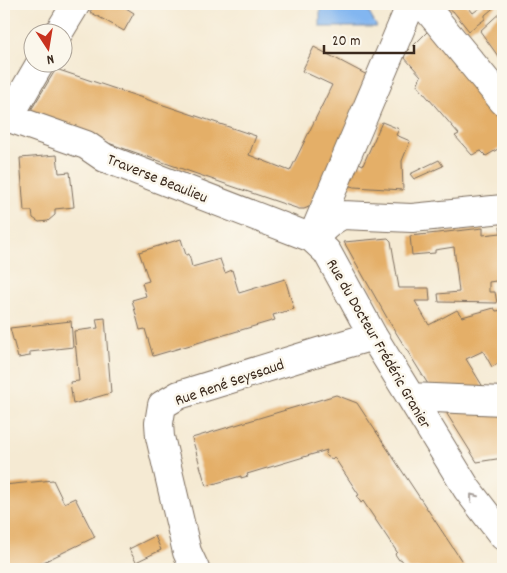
<svg xmlns="http://www.w3.org/2000/svg" width="507" height="573" font-family="Dekko,sans-serif">
  <style>
    .water { fill: #82b6f0; stroke: #5e7087 }
    .building { fill: #e4af68 }
    .lines { fill: none; stroke-linecap: round; stroke-linejoin: round }
    .minor-casing { stroke: #7c6d5d; stroke-width: 30 }
    .minor { stroke: #fff; stroke-width: 28 }
    .oneway { stroke: #a79f9a }
    .labels { text-anchor: middle; stroke-width: 5; stroke-linejoin: round; paint-order: stroke }
    .street-label { font-size: 16px; fill: #3b2a1e; stroke: #fbf7ec }
  </style>
  <rect width="100%" height="100%" fill="#fbf7ec"/>
  <filter id="ink" filterUnits="userSpaceOnUse"><feTurbulence type="fractalNoise" baseFrequency=".02" numOctaves="2"/><feDisplacementMap in="SourceGraphic" scale="10" xChannelSelector="R" yChannelSelector="G"/><feConvolveMatrix kernelMatrix="1 2 1 2 8 2 1 2 1" color-interpolation-filters="sRGB"/></filter>
  <filter id="wash" filterUnits="userSpaceOnUse"><feTurbulence type="fractalNoise" baseFrequency=".0096" numOctaves="4" result="noise"/><feDisplacementMap in="SourceGraphic" scale="20" xChannelSelector="R" yChannelSelector="G"/><feGaussianBlur stdDeviation="1.12" result="paint"/><feColorMatrix in="noise" values="0 0 0 0 0 0 0 0 0 0 0 0 0 0 0 0 0 1.4 0 .05"/><feComposite in="paint" operator="in"/></filter>
  <g filter="url(#wash)">
    <rect width="100%" height="100%" fill="#f5ead3"/>
    <path class="water" d="M320 4H364L377 27H320Z"/>
    <g id="blocks">
      <path class="building" d="M95 4H128L126 8 134 13 124 31 90 12Z
        M434 4H466L473 13 485 4H498L485 15V19L469 31 453 11Z
        M503 10V63L480 31Z
        M431 28 503 116V146L486 156 481 151 472 155 455 136 459 134 417 85 421 76 403 56Z
        M314 47 369 76 320 190 309 207 304 209H299L234 187 28 115 56 69 256 136 249 155 290 171 332 85 302 71Z
        M382 122 399 129 396 135 410 141 402 161 403 190 354 187 339 183 351 159 363 165Z
        M57 155 59 173 70 172 74 207 55 209V215L48 221 39 222 33 218 32 211H24L20 158Z
        M439 160 443 166 414 179 410 174Z
        M500 227H503V280L489 282V292H495L497 303 439 302 438 294 459 292 454 247 435 250V253L412 255 410 236 483 228V235L501 233Z
        M388 238 391 241 399 288H429L430 301H415L429 325 457 310 462 317 494 308 496 311 503 310V360L492 367 483 351 466 359 485 390 431 389 390 323 344 242Z
        M181 239 186 255 189 254 192 267 220 259 225 273 232 270 239 293 285 279 294 309 273 315 275 320 153 356 145 329 140 330 132 300 146 296 142 283 149 281 139 252Z
        M105 318 111 393 73 404 70 382 79 381 74 331 98 328 96 319Z
        M71 321 73 347 30 352V356L18 358 10 328Z
        M336 395 357 403 467 569H408L401 559 399 560 395 554 397 552 363 501 361 503 357 496 359 495 334 457 332 459 325 455 327 450 247 474 248 476 241 478V476L206 486 192 438Z
        M453 402 503 406V458L477 462 447 414Z
        M53 480 64 503 75 498 95 537 29 569H4V485Z
        M155 536 161 550 136 562 129 549Z"/>
    </g>
  </g>
  <g filter="url(#ink)">
    <use href="#blocks" fill-opacity="0" stroke="#7c6d5d" stroke-width="1"/>
    <g class="lines">
      <defs>
        <path id="minor" d="M411 4 312 238 327 252 373 336 467 489 503 536
          M423 4 503 101
          M59 32 76 4
          M4 116 86 145 105 158 312 238 332 221 342 215 412 218 503 209
          M9 117 41 62
          M411 397 503 401
          M195 569 187 552 160 437 159 423 162 405 179 395 318 352 373 336"/>
      </defs>
      <use href="#minor" class="minor-casing"/>
      <use href="#minor" class="minor"/>
    </g>
    <defs><path id="oneway-chevron" d="M-2-3.5L2.5 0L-2 3.5" fill="none" stroke-width="1.6" stroke-linecap="round" stroke-linejoin="round" transform="scale(1.25)"/></defs>
    <use class="oneway" href="#oneway-chevron" transform="translate(473 497) rotate(-128)"/>
  </g>
  <g class="labels">
    <g class="street-label">
      <text transform="translate(158 177) rotate(22)" y="6">Traverse Beaulieu</text>
      <text transform="translate(380 343) rotate(60)" y="6">Rue du Docteur Frédéric Granier</text>
      <text transform="translate(229 381) rotate(-19)" y="6">Rue René Seyssaud</text>
    </g>
  </g>
  <rect width="507" height="573" fill="none" stroke="#fbf7ec" stroke-width="20"/>
  <g transform="translate(48 48) rotate(168)"><circle r="24" fill="#fbf7ec" stroke="#aea59a"/>
  <path d="M0-4L9 19L0 12L-9 19Z" fill="#c8321e"/>
  <text y="-8" font-size="14" font-weight="bold" text-anchor="middle" fill="#3b2a1e">N</text>
  </g>
  <path d="M324 45v8h90v-8" fill="none" stroke="#3b2a1e" stroke-width="2.5"/>
  <text x="332" y="45" font-size="15" fill="#3b2a1e" stroke="#fbf7ec" stroke-width="4" paint-order="stroke">20 m</text>
</svg>
